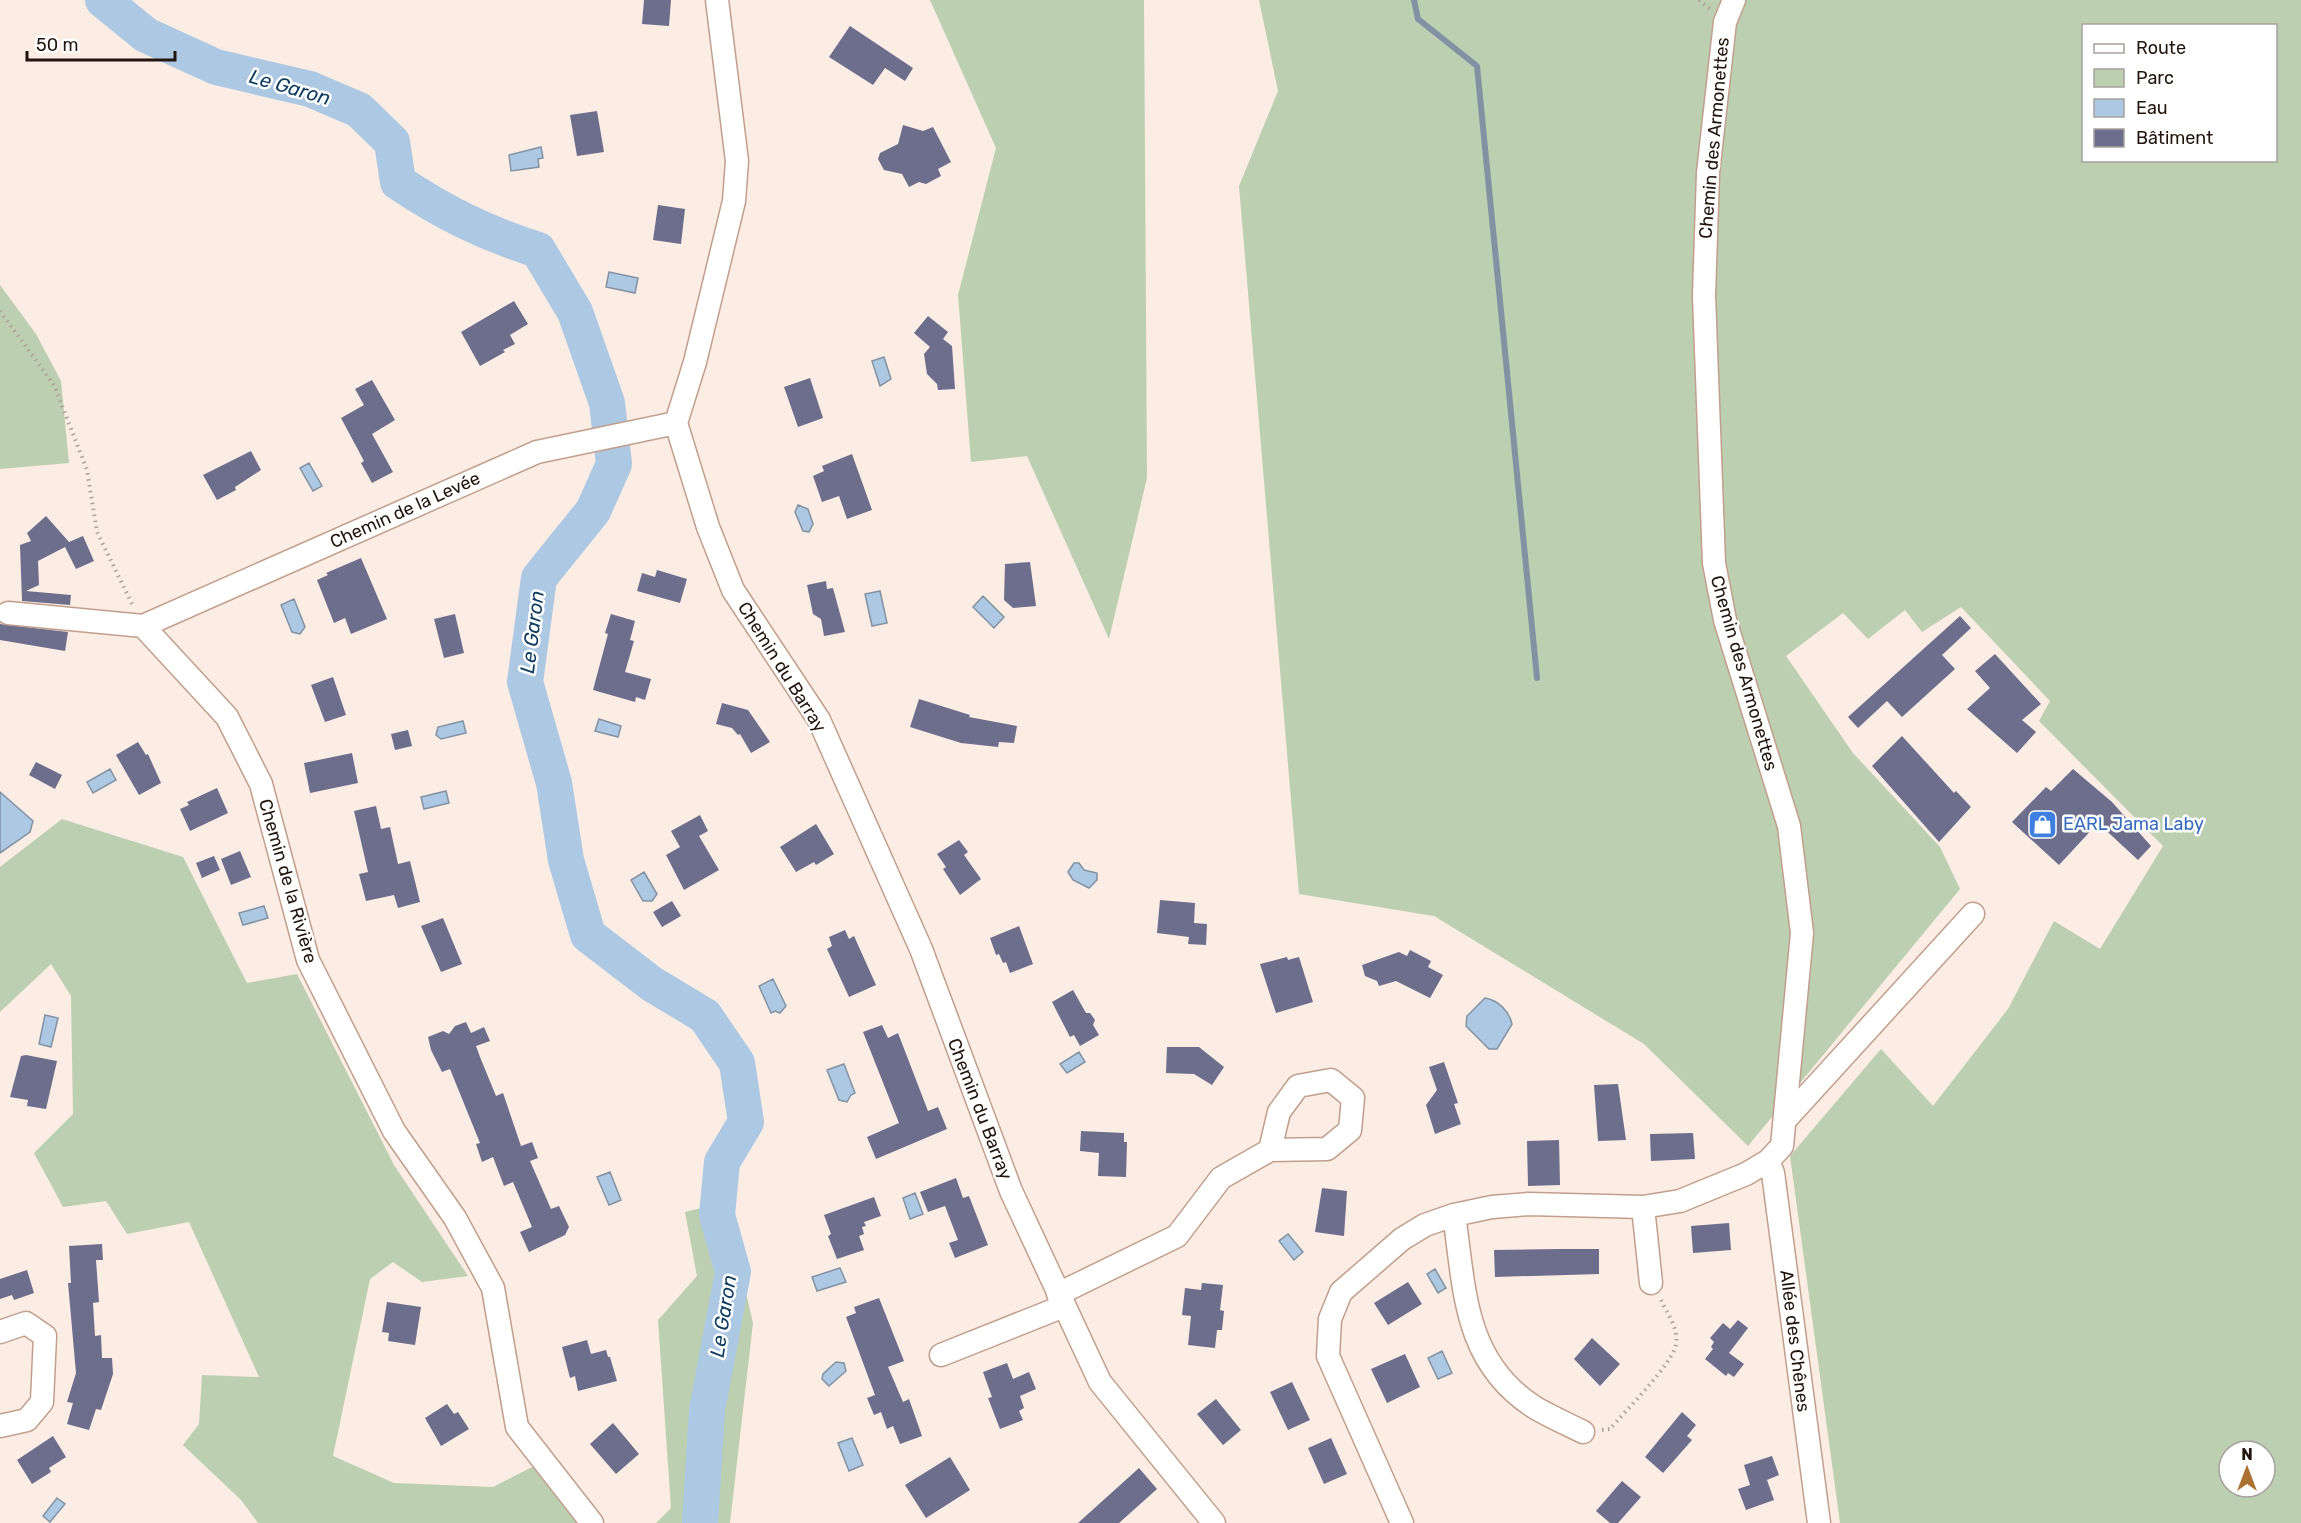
<svg xmlns="http://www.w3.org/2000/svg" width="2301" height="1523" font-family="Rubik,sans-serif">
  <style>
    .green { fill: #bccfb1; fill-rule: evenodd }
    .water { fill: #adc8e2; stroke: #8392a2; stroke-width: 1.5 }
    .lines { fill: none; stroke-linecap: round; stroke-linejoin: round }
    .stream { stroke: #8392a2; stroke-width: 6 }
    .river { stroke: #adc8e2; stroke-width: 36 }
    .building { fill: #6d6d8c }
    .minor-casing { stroke: #c19f8c; stroke-width: 25 }
    .path { stroke: #afa199; stroke-width: 4; stroke-dasharray: 1.5 4.5; stroke-linecap: butt }
    .minor { stroke: #fff; stroke-width: 22 }
    .labels { text-anchor: middle; stroke-width: 5; stroke-linejoin: round; paint-order: stroke }
    .street-label { font-size: 18px; fill: #22150e; stroke: #fff }
    .shop-label { font-size: 18px; fill: #366cbe; stroke: #fff; text-anchor: start }
    .water-label { font-size: 20px; font-style: italic; fill: #113e60; stroke: #fff }
  </style>
  <rect width="100%" height="100%" fill="#fbece4"/>
  <path class="green" d="M930 0H1144L1147 478 1109 639 1027 456 971 462 958 295 996 148Z
    M1259 0H2301V1523H1840L1790 1156 1881 1049 1933 1106 2008 1009 2054 921 2100 949 2163 846 2039 721 2050 701 1961 607 1922 632 1905 610 1868 639 1843 613 1786 656 1853 753 1940 847 1960 889 1748 1146 1644 1044 1434 916 1299 894 1239 186 1278 91ZM2084 26H2276V160H2084ZM2229 1451H2265V1487H2229Z
    M0 285 36 334 61 381 69 463 0 469Z
    M62 819 183 857 247 983 297 974 394 1165 468 1276 422 1282 393 1262 370 1279 333 1456 394 1483 493 1487 534 1466 578 1523H258L241 1500 183 1445 199 1424 202 1375 259 1377 189 1222 127 1234 106 1201 63 1207 34 1153 73 1114 71 996 51 964 0 1012V867Z
    M725 1202 753 1323 730 1523H656L671 1508 658 1320 697 1276 685 1212Z"/>
  <path class="water" d="M541 147 543 158 538 159 539 167 511 171 509 155Z
    M609 272 638 278 635 293 606 287Z
    M884 357 891 379 880 386 872 361Z
    M309 463 322 486 313 491 300 468Z
    M798 505 808 509 813 524 809 532 803 531 795 512Z
    M880 591 887 623 872 626 865 594Z
    M983 596 1004 617 994 628 973 607Z
    M294 599 305 627 300 634 292 632 281 605Z
    M599 719 621 726 618 737 595 731Z
    M463 721 466 733 441 739 436 735 438 727Z
    M110 769 116 780 93 793 87 782Z
    M446 791 449 803 424 809 421 797Z
    M0 792 33 821 30 832 0 853Z
    M1074 863H1079L1084 870 1097 873V880L1089 888 1073 880 1068 872Z
    M644 872 657 894 652 901H643L631 880Z
    M264 906 268 918 243 925 239 913Z
    M773 979 786 1006 780 1013 775 1011 771 1013 759 986Z
    M1485 998C1498 1000 1509 1011 1512 1024L1497 1049H1489L1466 1026 1467 1016Z
    M45 1015 58 1018 51 1047 39 1044Z
    M1079 1052 1085 1062 1067 1073 1060 1064Z
    M844 1064 855 1093 851 1095 847 1102 839 1100 827 1070Z
    M610 1172 621 1200 609 1205 597 1177Z
    M915 1193 923 1214 910 1219 903 1198Z
    M1288 1234 1303 1252 1294 1260 1279 1241Z
    M840 1268 846 1282 817 1291 812 1277Z
    M1435 1269 1446 1288 1438 1293 1427 1274Z
    M1442 1351 1452 1373 1438 1379 1428 1358Z
    M836 1362 844 1363 846 1371 829 1386 822 1379 823 1374Z
    M852 1438 863 1465 849 1471 838 1443Z
    M57 1498 65 1504 50 1522 43 1516Z"/>
  <g class="lines">
    <path class="stream" d="M1414 0 1418 19 1477 66 1537 678"/>
    <path class="river" d="M103 0 146 35 216 67 310 89 359 110 392 142 398 182C444 213 485 233 538 250L575 312 607 403 614 464 593 511 539 578 525 682 554 783 566 860 588 935 652 984 705 1016 737 1063 746 1122 722 1162 717 1215 733 1272 707 1410 700 1523"/>
  </g>
  <path class="building" d="M644 0H671L669 26 642 24Z
    M850 26 913 68 905 81 885 68 873 85 829 57Z
    M597 111 604 152 577 156 570 115Z
    M903 125 923 131 933 127 951 162 938 169 941 176 926 184 919 182 909 187 902 174 884 170 878 159 880 153 898 144Z
    M658 205 685 209 681 244 653 240Z
    M514 301 528 324 510 335 515 344 503 350 505 352 480 366 461 332Z
    M928 316 948 332 943 339 952 346 955 389 938 390 937 384 927 374 924 354 930 347 914 333Z
    M810 378 823 418 798 427 784 387Z
    M372 380 395 420 372 434 393 472 372 483 361 463 364 461 341 418 364 405 355 389Z
    M251 451 261 470 235 487 236 490 217 500 203 475Z
    M852 454 872 510 847 519 839 496 822 502 813 476 824 471 822 466Z
    M46 516 69 542 83 536 94 561 76 569 65 547 38 561 39 585 26 591 71 595 70 605 22 601 20 545 31 541 27 533Z
    M361 558 387 619 351 634 345 618 334 623 317 580 328 575 326 573Z
    M1030 562 1036 606 1013 608 1004 600 1005 564Z
    M657 570 687 579 680 603 637 591 642 573 655 577Z
    M826 581 827 589 833 588 845 632 824 636 821 619 813 614 807 585Z
    M455 614 464 653 444 658 434 619Z
    M611 614 635 621 630 640 634 641 625 672 651 679 645 700 636 697 635 702 593 690 608 634 605 633Z
    M1960 616 1971 628 1942 655 1955 669 1902 717 1887 701 1858 728 1848 717Z
    M0 624 68 632 65 651 0 640Z
    M1995 654 2041 704 2022 720 2036 732 2017 753 1967 709 1990 688 1975 671Z
    M333 677 346 715 325 722 311 685Z
    M919 699 970 715 969 717 1017 726 1014 743 999 742 998 747 961 743 910 727Z
    M722 703 748 710 770 742 751 753 740 734 738 735 732 728 716 724Z
    M408 730 412 746 395 750 391 734Z
    M1902 736 1954 793 1956 791 1971 807 1939 842 1872 766Z
    M138 742 146 755 148 754 161 783 139 795 116 755Z
    M352 753 358 783 310 793 304 763Z
    M36 762 62 775 55 789 29 775Z
    M2073 769 2112 802 2151 846 2138 860 2098 823 2059 865 2012 822 2046 787 2051 791Z
    M217 788 228 813 190 831 180 809 189 805 187 802Z
    M376 806 381 829 390 827 398 864 410 861 420 902 398 908 394 895 366 901 359 874 368 872 354 811Z
    M700 815 708 831 699 836 719 870 684 890 666 855 680 847 671 831Z
    M816 824 834 854 816 865 814 862 796 872 780 847Z
    M959 840 968 852 964 855 981 879 960 895 943 869 946 867 937 854Z
    M240 851 251 877 231 885 221 859Z
    M214 856 220 870 202 878 196 863Z
    M1160 900 1195 903 1194 923 1207 924 1206 945 1188 944 1189 937 1157 933Z
    M672 901 681 916 662 927 653 912Z
    M443 918 462 964 441 972 421 926Z
    M1019 926 1033 964 1010 973 1006 962 1003 963 999 954 996 955 990 938Z
    M845 930 849 939 854 936 876 985 849 997 827 949 832 946 829 937Z
    M1410 950 1431 961 1428 967 1443 975 1430 998 1396 981 1379 986 1377 981 1365 976 1362 965 1399 952 1407 956Z
    M1287 957 1288 960 1299 957 1313 1002 1276 1013 1260 964Z
    M1073 990 1086 1013H1090L1095 1020 1093 1025 1099 1035 1080 1046 1074 1035 1070 1037 1052 1002Z
    M466 1022 471 1033 484 1027 490 1041 476 1046 480 1057 496 1096 503 1093 521 1146 532 1142 538 1158 530 1161 551 1209 559 1206 569 1227 565 1235 529 1252 520 1232 532 1227 513 1182 504 1186 493 1157 482 1162 476 1144 480 1143 450 1069 442 1072 431 1050 428 1037 443 1031 449 1034 455 1026Z
    M882 1025 888 1038 898 1033 928 1111 938 1107 947 1129 876 1159 867 1137 899 1123 863 1032Z
    M1167 1047H1199L1224 1067 1212 1085 1194 1074 1166 1073Z
    M26 1055 57 1061 46 1109 27 1106 28 1100 10 1097 21 1056Z
    M1444 1062 1458 1103 1454 1104 1461 1124 1435 1134 1426 1105 1437 1090 1429 1067Z
    M1618 1084 1626 1140 1598 1141 1594 1085Z
    M1081 1131 1124 1133V1142H1127L1126 1177 1098 1176 1099 1153 1080 1151Z
    M1693 1133 1695 1159 1651 1161 1650 1134Z
    M1559 1140 1560 1185 1528 1186 1527 1141Z
    M956 1178 963 1198 969 1196 988 1245 955 1258 949 1243 958 1240 945 1206 928 1212 920 1192Z
    M1322 1188 1347 1191 1344 1236 1315 1232Z
    M874 1197 881 1216 864 1222 866 1226 862 1227 864 1234 859 1236 864 1250 837 1259 828 1236 831 1234 824 1215Z
    M1729 1223 1731 1250 1693 1253 1691 1226Z
    M102 1244 103 1260H96L99 1302 93 1303 95 1336 101 1335 102 1358H112L113 1374 101 1410 96 1409 89 1430 67 1424 73 1403 67 1402 76 1373 68 1283H71L69 1246Z
    M1562 1249H1599V1274L1495 1277 1494 1250Z
    M27 1270 34 1293 14 1300 12 1295 0 1299V1279Z
    M1408 1282 1422 1304 1388 1325 1374 1303Z
    M1202 1283 1223 1285 1220 1310 1224 1311 1222 1330H1217L1215 1348 1188 1345 1191 1316 1182 1315 1185 1288 1201 1290Z
    M879 1298 904 1361 888 1367 903 1402 909 1399 922 1436 900 1444 893 1426 887 1429 881 1412 874 1415 867 1398 875 1395 846 1317 856 1313 854 1307Z
    M387 1302 421 1307 415 1345 388 1341 389 1333 382 1332Z
    M1738 1320 1748 1328 1729 1353 1744 1364 1734 1377 1728 1373 1726 1376 1705 1359 1713 1349 1711 1347 1714 1342 1710 1338 1723 1323 1730 1329Z
    M1592 1338 1620 1364 1600 1386 1574 1359Z
    M587 1340 591 1354 606 1350 608 1357H610L617 1381 578 1391 575 1376 570 1378 562 1347Z
    M1405 1354 1420 1387 1387 1403 1371 1369Z
    M1007 1363 1013 1379 1029 1372 1036 1389 1020 1396 1024 1408 1019 1411 1023 1420 1000 1429 988 1398 992 1397 983 1372Z
    M1292 1382 1310 1420 1288 1430 1270 1392Z
    M1216 1399 1241 1430 1223 1445 1197 1414Z
    M447 1404 454 1414 458 1412 469 1429 441 1446 425 1418Z
    M1682 1412 1696 1425 1687 1436 1692 1440 1663 1473 1645 1457Z
    M613 1423 639 1454 616 1474 590 1444Z
    M53 1436 66 1457 49 1468 51 1472 32 1484 17 1460Z
    M1331 1438 1347 1474 1324 1484 1308 1448Z
    M1772 1456 1779 1475 1767 1480 1774 1500 1746 1510 1738 1489 1750 1485 1744 1465Z
    M950 1457 970 1490 926 1518 905 1485Z
    M1139 1468 1157 1489 1119 1523H1078Z
    M1622 1481 1641 1497 1618 1523H1610L1596 1511Z"/>
  <g class="lines">
    <defs>
      <path id="minor" d="M717 0 737 161 734 201 695 362 676 423 708 527 733 590 819 720 921 949 1011 1191 1100 1382 1214 1523
        M8 613 143 626 537 452 676 423
        M143 626 227 717 261 784 308 960 394 1131 455 1218 493 1288 517 1427 592 1523
        M1785 1120 1973 914
        M1768 1161 1773 1173 1819 1523
        M1643 1207 1651 1283
        M1454 1215C1465 1289 1463 1361 1534 1407 1549 1416 1567 1424 1583 1432
        M1058 1294 1177 1236 1221 1178 1270 1150 1327 1149 1350 1130 1353 1098 1331 1080 1298 1086 1279 1112 1270 1150
        M0 1332 26 1323 45 1336 42 1402 27 1420 0 1426
        M941 1355 1064 1306
        M1402 1523 1328 1356 1330 1319 1341 1292 1402 1239 1425 1225 1454 1215 1492 1207 1529 1204 1643 1207 1680 1201 1746 1174 1768 1161 1782 1146 1802 933 1789 826 1725 620 1714 563 1704 296 1708 173 1725 22 1734 0"/>
    </defs>
    <use href="#minor" class="minor-casing"/>
    <path class="path" d="M1699 0 1710 9
      M0 311 54 385 87 470 97 532 132 604
      M1602 1430 1610 1429C1624 1412 1673 1364 1676 1344 1679 1329 1667 1313 1661 1300"/>
    <use href="#minor" class="minor"/>
  </g>
  <defs>
    <symbol id="shop-square" viewBox="-11 -11 22 22"><rect x="-9" y="-9" width="18" height="18" rx="4" fill="#3f7fe0" stroke="#fff"/><path d="M-5-2.5h2.3a2.7 3.5 0 0 1 5.4 0H5L5.5 6h-11ZM-1.5-2.5h3a1.5 2.3 0 0 0-3 0Z" fill="#fff"/></symbol>
  </defs>
  <g fill-rule="evenodd">
    <use href="#shop-square" x="2026" y="808" width="33" height="33"/>
  </g>
  <g class="labels">
    <g class="street-label">
      <text transform="translate(1714 138) rotate(-85)" y="6">Chemin des Armonettes</text>
      <text transform="translate(405 510) rotate(-24)" y="6">Chemin de la Levée</text>
      <text transform="translate(782 667) rotate(58)" y="6">Chemin du Barray</text>
      <text transform="translate(1744 673) rotate(74)" y="6">Chemin des Armonettes</text>
      <text transform="translate(288 881) rotate(74)" y="6">Chemin de la Rivière</text>
      <text transform="translate(980 1109) rotate(69)" y="6">Chemin du Barray</text>
      <text transform="translate(1795 1341) rotate(83)" y="6">Allée des Chênes</text>
    </g>
    <g class="shop-label">
      <text x="2063" y="830">EARL Jama Laby</text>
    </g>
    <g class="water-label">
      <text transform="translate(290 87) rotate(16)" y="7">Le Garon</text>
      <text transform="translate(532 632) rotate(-83)" y="7">Le Garon</text>
      <text transform="translate(723 1316) rotate(-81)" y="7">Le Garon</text>
    </g>
  </g>
  <rect x="2082" y="24" width="195" height="138" fill="#ffffff" stroke="#a7a19f" stroke-width="1.5"/>
  <rect x="2094" y="44" width="30" height="9" fill="#ffffff" stroke="#a7a19f" stroke-width="1.5"/>
  <text x="2136" y="54" font-size="18" fill="#22150e">Route</text>
  <rect x="2094" y="69" width="30" height="18" fill="#bccfb1" stroke="#a7a19f" stroke-width="1.5"/>
  <text x="2136" y="84" font-size="18" fill="#22150e">Parc</text>
  <rect x="2094" y="99" width="30" height="18" fill="#adc8e2" stroke="#a7a19f" stroke-width="1.5"/>
  <text x="2136" y="114" font-size="18" fill="#22150e">Eau</text>
  <rect x="2094" y="129" width="30" height="18" fill="#6d6d8c" stroke="#a7a19f" stroke-width="1.5"/>
  <text x="2136" y="144" font-size="18" fill="#22150e">Bâtiment</text>
  <g transform="translate(2247 1469)"><circle r="28" fill="#ffffff" stroke="#a7a19f" stroke-width="1.5"/>
  <path d="M0-4.5L10 22L0 15L-10 22Z" fill="#ac7133"/>
  <text y="-9" font-size="16" font-weight="bold" text-anchor="middle" fill="#22150e">N</text>
  </g>
  <path d="M27 51v9h148v-9" fill="none" stroke="#22150e" stroke-width="3"/>
  <text x="36" y="51" font-size="18" fill="#22150e" stroke="#ffffff" stroke-width="4.5" paint-order="stroke">50 m</text>
</svg>
